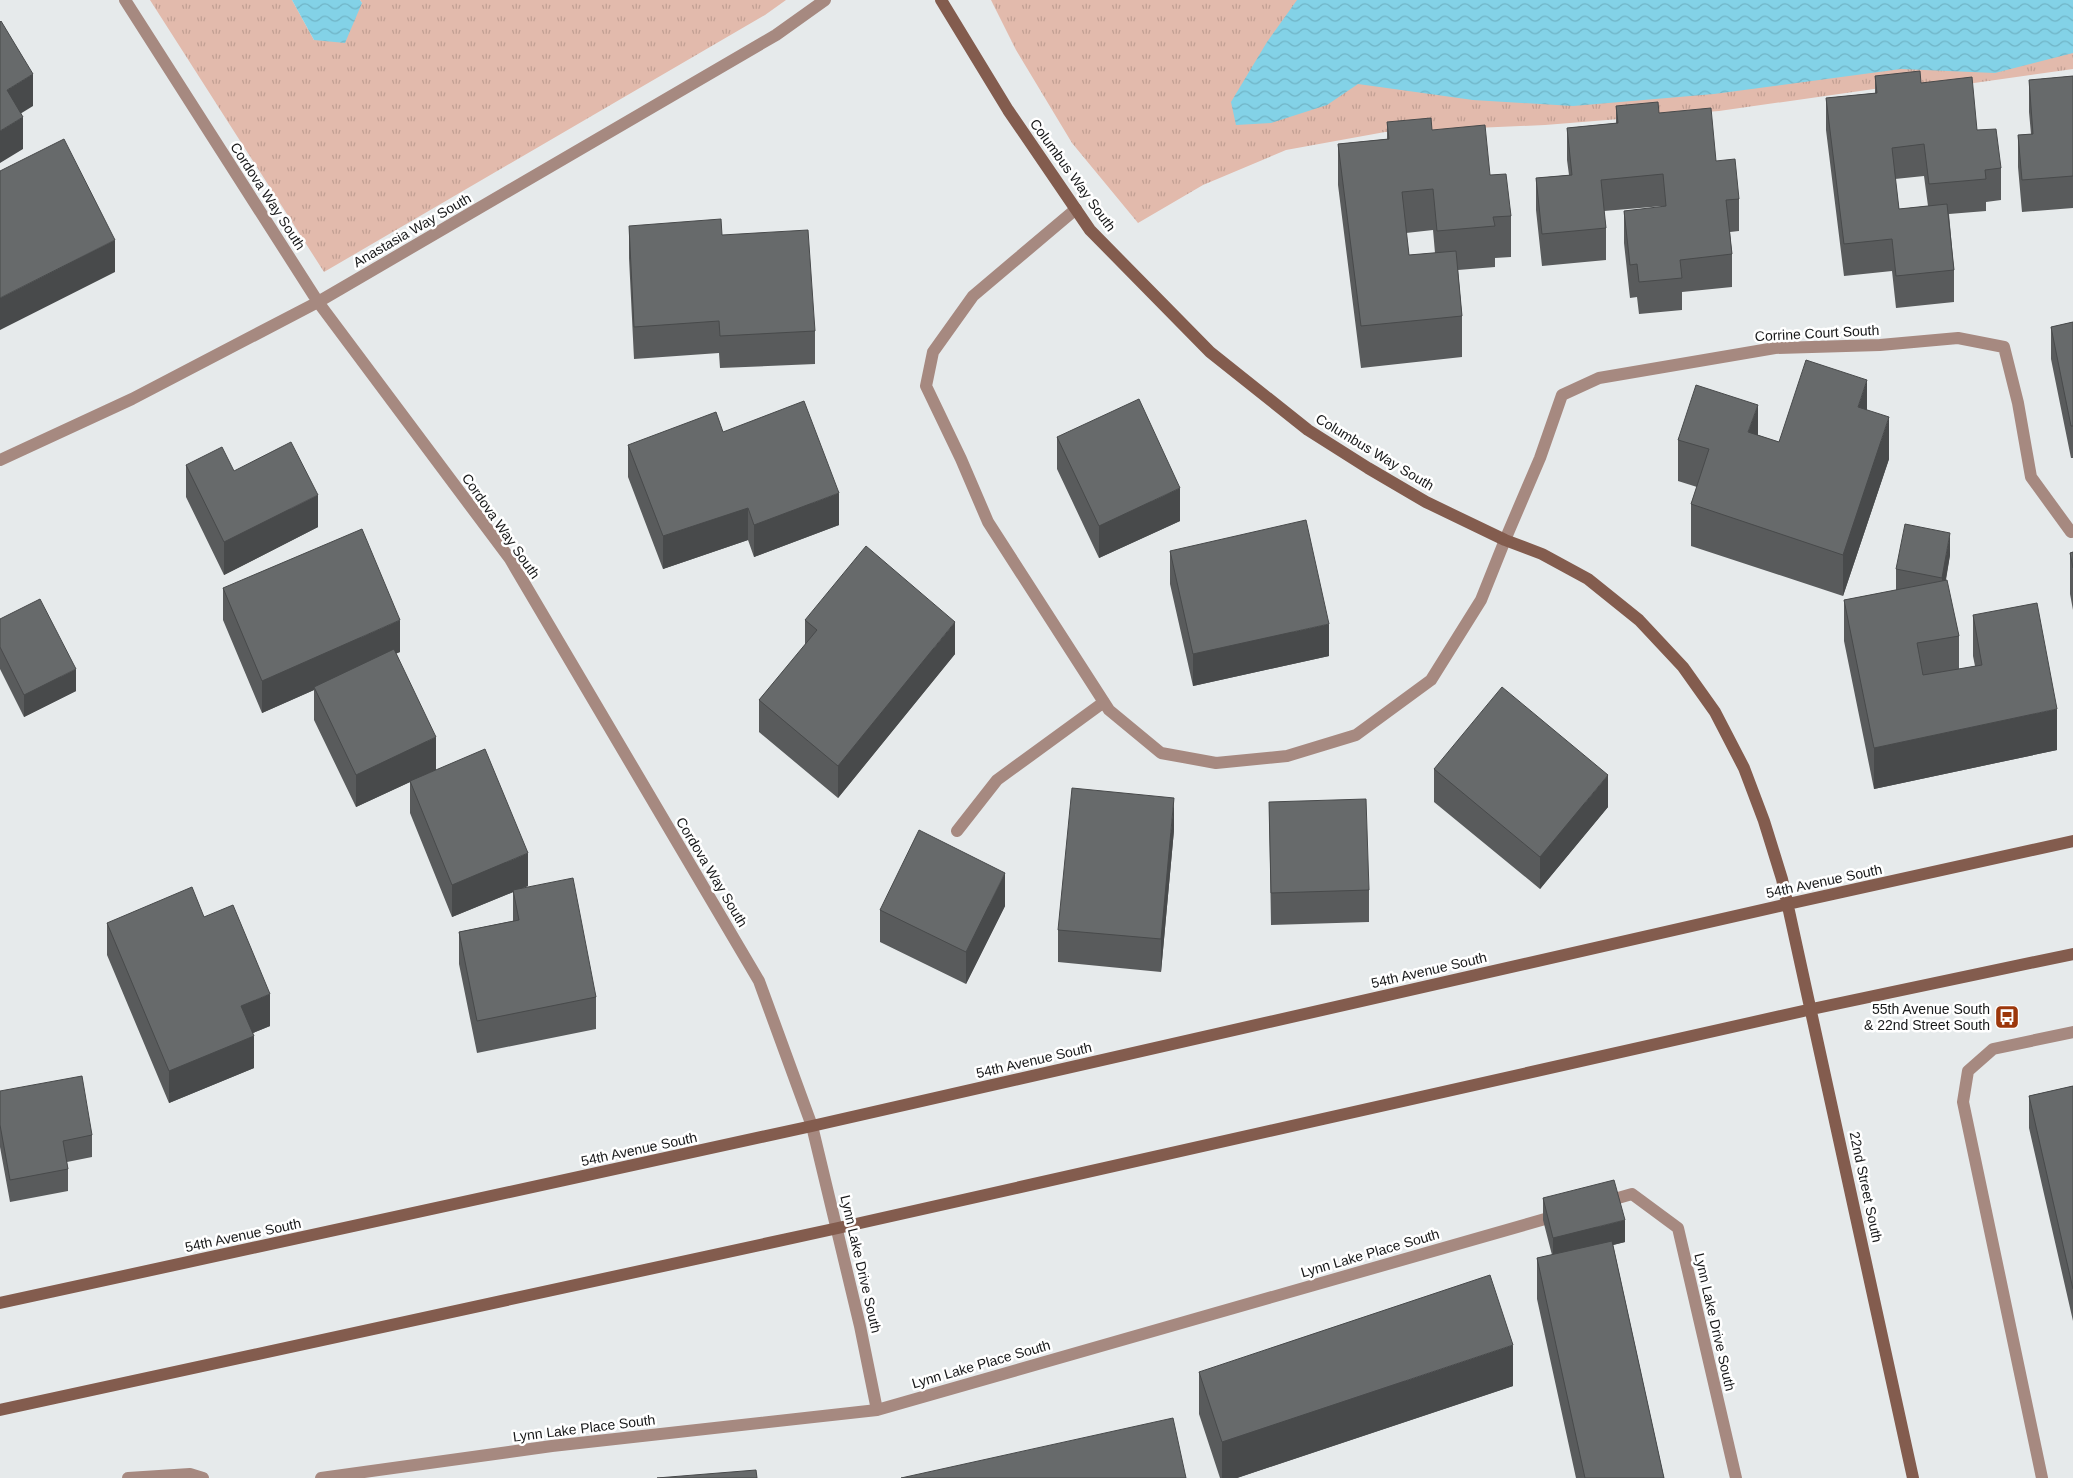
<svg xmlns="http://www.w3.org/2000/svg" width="2073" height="1478" font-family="Helvetica,sans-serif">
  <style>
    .grass { fill: url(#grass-tufts) }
    .water { fill: url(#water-waves) }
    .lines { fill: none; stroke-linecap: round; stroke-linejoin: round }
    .lane { stroke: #a68980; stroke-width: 12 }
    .street { stroke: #a68980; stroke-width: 12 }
    .secondary { stroke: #835c4e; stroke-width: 12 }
    .wall { fill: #595b5c; fill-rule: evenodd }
    .shaded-wall { fill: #484a4b }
    .building { fill: #676a6b; stroke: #484a4b }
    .labels { text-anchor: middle; stroke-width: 5; stroke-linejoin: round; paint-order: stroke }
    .street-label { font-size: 14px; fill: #171819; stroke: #fff }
    .poi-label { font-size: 14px; fill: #171819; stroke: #fff; text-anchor: end }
  </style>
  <defs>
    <pattern id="grass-tufts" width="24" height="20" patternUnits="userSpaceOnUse" patternTransform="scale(1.25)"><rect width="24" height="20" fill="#e2baac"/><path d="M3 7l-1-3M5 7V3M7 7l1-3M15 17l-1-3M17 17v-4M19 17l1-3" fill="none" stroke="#c19f93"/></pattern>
    <pattern id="water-waves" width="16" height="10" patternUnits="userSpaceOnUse" patternTransform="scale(1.25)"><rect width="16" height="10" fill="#83d2e7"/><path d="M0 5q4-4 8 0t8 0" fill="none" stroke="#70b4c6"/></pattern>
  </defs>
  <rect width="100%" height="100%" fill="#e6eaeb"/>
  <path class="grass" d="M150 0H292L314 40 362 3 360 0H786L765 15 324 272Z
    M991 0H2073V69L1960 85 1874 89 1719 111 1545 125 1385 132 1286 150 1203 185 1138 223 1072 143 1016 50Z"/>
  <path class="water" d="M292 0H360L362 3 345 43 314 40Z
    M1297 0H2073V53L1995 73 1901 69 1714 94 1573 106 1473 100 1358 84 1327 105 1271 123 1236 125 1231 102 1267 42Z"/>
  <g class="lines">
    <path class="lane" d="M1076 209 973 296 933 352 926 386 961 459 988 522 1109 710 1161 753 1216 763 1287 756 1356 735 1431 680 1481 600 1505 540
      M957 831 997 780 1104 702
      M2042 1478 1963 1102 1968 1071 1993 1049 2073 1032"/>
    <path class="street" d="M125 0 318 302 510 559 759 981 812 1126 860 1326 877 1410
      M0 460 132 399 318 302 776 35 825 0
      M1505 540 1540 458 1562 395 1599 378 1775 348 1880 345 1958 338 2004 347 2018 403 2031 477 2071 532
      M1604 1202 1632 1194 1678 1228 1736 1478
      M128 1478 190 1474 203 1478
      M321 1478 552 1446 877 1410 1559 1215"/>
    <path class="secondary" d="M941 0 1008 110 1090 230 1210 352 1308 430 1368 468 1426 502 1505 540 1542 554 1588 579 1639 620 1683 667 1715 712 1744 768 1764 821 1782 879 1913 1478
      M0 1303 812 1126 1788 904 2073 841
      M0 1410 838 1228 1812 1009 2073 954"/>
  </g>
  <path class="wall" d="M1875 76 1921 83 1977 130 2001 168V200L1986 202V211L1949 214 1954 270V302L1896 308 1892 271 1844 276 1826 130V98L1875 93ZM1924 176 1928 206 1899 209 1895 179Z
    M2073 76V208L2022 212 2018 167V135L2031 134 2029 112V80Z
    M1616 106 1659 113 1716 161 1739 199V231L1730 232 1732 254V287L1682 292V310L1639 314 1637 297 1630 298 1624 243V211L1663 207V206L1604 211 1606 228V260L1542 266 1536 210V178L1569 175 1567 160V128L1616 123Z
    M1387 122 1432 130 1490 175 1511 216V257L1495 258V267L1458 270 1462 316V357L1361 368 1338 185V144L1387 139ZM1433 230 1435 253 1409 255 1406 233Z
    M629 226 722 235 815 331V364L720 368 719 353 634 359 629 258Z
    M2073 322V458H2071L2051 359V327Z
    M1867 410 1889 459 1843 596 1691 546V504L1697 487 1678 481V440L1758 435 1779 442Z
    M723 432 839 525 754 557 748 540 663 569 628 477V445Z
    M1057 437 1180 521 1099 558 1057 469Z
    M186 465 234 471 318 527 224 575 186 497Z
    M1170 551 1329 656 1193 686 1170 584Z
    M2073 552V610L2070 594V553Z
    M1950 555 1946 580 1959 636V669L1975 666 1973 656V615L2057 750 1874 789 1844 641V600L1896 590V569Z
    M223 588 400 652 396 653 436 770 424 775 528 886 522 888 596 997V1029L477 1053 459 964V932L513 921V892L452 917 410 813V782L356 807 314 720V690L262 713 223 620Z
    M0 619 76 691 24 717 0 669Z
    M805 620 955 654 838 798 759 732V700L805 645Z
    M1434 769 1608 807 1540 889 1434 802Z
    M1269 802 1369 890V922L1271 925Z
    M1174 830 1161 972 1058 962V930Z
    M1005 906 966 984 880 942V910Z
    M204 917 270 1026 253 1033 254 1068 169 1103 107 955V923Z
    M2073 1086V1321L2029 1128V1096Z
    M0 1091 92 1135V1157L67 1162 68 1169V1191L10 1202 0 1147Z
    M1543 1198 1625 1242 1613 1245 1664 1478H1576L1537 1299V1258L1552 1255 1543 1220Z
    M1199 1372 1513 1386 1237 1478H1220L1199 1414Z"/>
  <path class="shaded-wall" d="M33 74V106L7 122V90Z
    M23 117V149L0 163V131Z
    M115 240V272L0 330V298Z
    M1867 380V421L1858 407Z
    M1758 405V446L1748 432Z
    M1889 417V459L1843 596V555Z
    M1180 488V521L1099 558V526Z
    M839 493V525L754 557V525Z
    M318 495V527L224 575V542Z
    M748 508V540L663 569V536Z
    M1950 533V555L1942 600V578Z
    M400 620V652L315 689 314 687V690L262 713V681Z
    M955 622V654L838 798V766Z
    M1329 624V656L1193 686V654Z
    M76 669V691L24 717V695Z
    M2057 709V750L1874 789V748Z
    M436 737V770L356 807V775Z
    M1608 775V807L1540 889V857Z
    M1174 798V830L1161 972V939Z
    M528 853V886L452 917V885Z
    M1005 873V906L966 984V952Z
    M270 994V1026L241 1038V1006Z
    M254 1036V1068L169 1103V1071Z
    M1625 1220V1242L1553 1260V1238Z
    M1513 1345V1386L1237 1478H1222V1442Z"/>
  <path class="building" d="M1 21 33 74 7 90 23 117 0 131V22Z
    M1920 71 1921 83 1972 77 1977 130 1996 129 2001 168 1985 170 1986 179 1929 184 1924 144 1892 148 1899 209 1947 204 1954 270 1896 276 1892 239 1844 244 1826 98 1877 93 1875 76Z
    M2073 76V176L2022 180 2018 135 2033 134 2029 80Z
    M1658 102 1659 113 1711 108 1716 161 1735 159 1739 199 1726 200 1732 254 1680 260 1682 278 1639 282 1637 264 1630 265 1624 211 1666 206 1663 174 1601 180 1606 228 1542 234 1536 178 1572 175 1567 128 1618 123 1616 106Z
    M1431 118 1432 130 1485 125 1490 175 1506 174 1511 216 1493 217 1495 226 1437 231 1433 189 1402 192 1409 255 1456 251 1462 316 1361 326 1338 144 1389 139 1387 122Z
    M64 139 115 240 0 298V171Z
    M721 219 722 235 808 230 815 331 720 336 719 321 634 327 629 226Z
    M2073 322V426H2071L2051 327Z
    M1806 360 1867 380 1858 407 1889 417 1843 555 1691 504 1709 449 1678 440 1696 385 1758 405 1748 432 1779 442Z
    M1139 399 1180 488 1099 526 1057 437Z
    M804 401 839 493 754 525 748 508 663 536 628 445 716 412 723 432Z
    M291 442 318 495 224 542 186 465 222 447 234 471Z
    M1306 520 1329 624 1193 654 1170 551Z
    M1905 524 1950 533 1942 578 1896 569Z
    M362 529 400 620 262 681 223 588Z
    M866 546 955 622 838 766 759 700 817 630 805 620Z
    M2073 552V568L2070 553Z
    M1947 580 1959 636 1917 643 1923 675 1982 665 1973 615 2037 603 2057 709 1874 748 1844 600Z
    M40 599 76 669 24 695 0 647V619Z
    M394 649 436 737 356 775 314 687Z
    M1502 687 1608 775 1540 857 1434 769Z
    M485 749 528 853 452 885 410 781Z
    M1072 788 1174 798 1161 939 1058 930Z
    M1366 799 1369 890 1271 893 1269 802Z
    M919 830 1005 873 966 952 880 910Z
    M573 878 596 997 477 1021 459 932 519 920 513 890Z
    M192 887 204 917 233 905 270 994 241 1006 254 1036 169 1071 107 923Z
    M82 1076 92 1135 63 1141 68 1169 10 1180 0 1125V1091Z
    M2073 1086V1289L2029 1096Z
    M1614 1180 1625 1220 1553 1238 1543 1198Z
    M1612 1241 1664 1478H1585L1537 1258Z
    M1490 1275 1513 1345 1222 1442 1199 1372Z
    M1173 1418 1186 1478H901Z
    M756 1470 757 1478H657Z"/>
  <defs>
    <symbol id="bus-square" viewBox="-11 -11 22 22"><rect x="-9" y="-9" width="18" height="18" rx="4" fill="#9c370b" stroke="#fff"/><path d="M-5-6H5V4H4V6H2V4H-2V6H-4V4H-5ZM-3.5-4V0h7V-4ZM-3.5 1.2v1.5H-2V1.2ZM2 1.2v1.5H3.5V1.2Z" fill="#fff"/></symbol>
  </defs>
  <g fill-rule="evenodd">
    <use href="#bus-square" x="1993" y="1003" width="28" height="28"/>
  </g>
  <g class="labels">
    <g class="street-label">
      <text transform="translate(1073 175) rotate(54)" y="5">Columbus Way South</text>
      <text transform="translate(268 196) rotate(57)" y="5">Cordova Way South</text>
      <text transform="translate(412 230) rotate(-30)" y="5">Anastasia Way South</text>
      <text transform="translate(1817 333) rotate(-3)" y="5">Corrine Court South</text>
      <text transform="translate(1375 452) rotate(31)" y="5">Columbus Way South</text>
      <text transform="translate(501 526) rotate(55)" y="5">Cordova Way South</text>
      <text transform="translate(712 872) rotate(59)" y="5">Cordova Way South</text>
      <text transform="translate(1824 881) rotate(-12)" y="5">54th Avenue South</text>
      <text transform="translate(1429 970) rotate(-13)" y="5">54th Avenue South</text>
      <text transform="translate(1034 1060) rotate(-13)" y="5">54th Avenue South</text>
      <text transform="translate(639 1149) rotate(-12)" y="5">54th Avenue South</text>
      <text transform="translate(1866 1187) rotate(78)" y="5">22nd Street South</text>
      <text transform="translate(243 1235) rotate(-12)" y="5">54th Avenue South</text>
      <text transform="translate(1370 1253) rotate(-16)" y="5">Lynn Lake Place South</text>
      <text transform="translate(861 1264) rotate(77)" y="5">Lynn Lake Drive South</text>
      <text transform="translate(1715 1322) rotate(77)" y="5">Lynn Lake Drive South</text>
      <text transform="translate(981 1364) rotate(-16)" y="5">Lynn Lake Place South</text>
      <text transform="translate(584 1428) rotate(-7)" y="5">Lynn Lake Place South</text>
    </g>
    <g class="poi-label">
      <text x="1990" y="1014">55th Avenue South<tspan x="1990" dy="16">&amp; 22nd Street South</tspan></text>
    </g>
  </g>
</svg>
